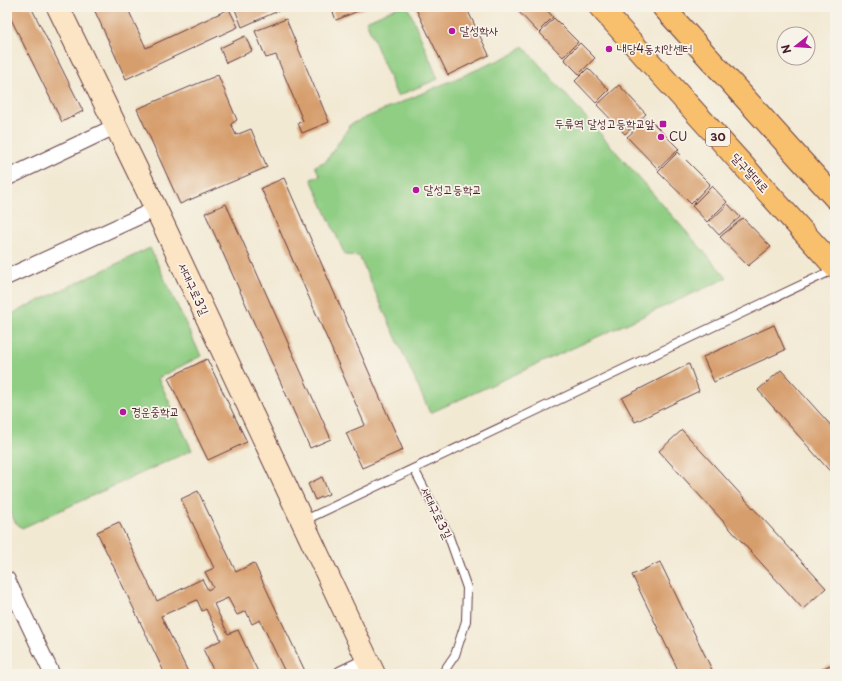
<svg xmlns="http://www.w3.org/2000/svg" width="842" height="681" font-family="'Playpen Sans','Poor Story',sans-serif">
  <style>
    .green { fill: #90ce84; stroke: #6d7658 }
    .building { fill: #d79e6d }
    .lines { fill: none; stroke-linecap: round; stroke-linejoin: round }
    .lane-casing { stroke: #633d44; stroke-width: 10 }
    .street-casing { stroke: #633d44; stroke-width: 17 }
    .secondary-casing { stroke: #633d44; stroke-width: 24 }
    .primary-casing { stroke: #633d44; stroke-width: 24 }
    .lane { stroke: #fff; stroke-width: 8 }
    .street { stroke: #fff; stroke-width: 15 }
    .secondary { stroke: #fce5c4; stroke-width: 22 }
    .primary { stroke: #f8bf6c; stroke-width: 22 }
    .poi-dot { fill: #b5179e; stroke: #f7f3e8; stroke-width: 1.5 }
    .labels { text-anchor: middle; stroke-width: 3.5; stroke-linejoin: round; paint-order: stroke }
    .shield { fill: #f7f3e8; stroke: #7e5f64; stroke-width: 1 }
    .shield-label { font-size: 11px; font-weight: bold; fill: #4a1f2b }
    .poi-label { font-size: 12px; fill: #4a1f2b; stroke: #f7f3e8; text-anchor: start }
    .street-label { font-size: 12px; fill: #4a1f2b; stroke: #f7f3e8 }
  </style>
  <rect width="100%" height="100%" fill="#f7f3e8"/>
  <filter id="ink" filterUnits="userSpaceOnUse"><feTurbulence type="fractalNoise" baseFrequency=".025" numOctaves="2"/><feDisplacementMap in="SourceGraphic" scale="8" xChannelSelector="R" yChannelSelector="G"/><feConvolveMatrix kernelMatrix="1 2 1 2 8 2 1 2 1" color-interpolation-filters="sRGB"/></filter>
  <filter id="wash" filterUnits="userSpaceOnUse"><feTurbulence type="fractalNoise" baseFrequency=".012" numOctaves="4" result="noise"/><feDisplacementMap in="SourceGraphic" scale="16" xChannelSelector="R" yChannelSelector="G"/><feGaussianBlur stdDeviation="0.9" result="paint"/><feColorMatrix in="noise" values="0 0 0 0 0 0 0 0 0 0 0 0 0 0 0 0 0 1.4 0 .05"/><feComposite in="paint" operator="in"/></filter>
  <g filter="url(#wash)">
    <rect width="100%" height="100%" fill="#f2e9d3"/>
    <path class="green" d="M398 7H408L438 79 397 96 366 21Z
      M523 46 727 278 430 413 359 256 345 255 311 179 320 176 315 166 326 161 351 124 513 54Z
      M150 248 201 356 158 378 192 450 22 528 15 522 7 505V316Z"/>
    <g id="blocks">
      <path class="building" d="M7 7H31L83 111 62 122 7 11Z
        M93 7H127L146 48 229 9 238 27 126 79Z
        M234 7H287L242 27Z
        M331 7H368L336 20Z
        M415 7H466L489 55 448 75Z
        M514 7H544L553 17 538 32Z
        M554 18 578 42 563 57 540 33Z
        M286 19 329 122 302 133 298 123 303 121 276 55 266 58 255 31Z
        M245 36 252 51 226 63 220 48Z
        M580 43 595 58 579 74 564 59Z
        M588 68 609 90 596 103 575 81Z
        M218 75 237 120 231 124 236 135 251 129 267 167 180 204 137 109Z
        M619 85 646 114 625 134 597 105Z
        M648 118 679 149 658 169 627 137Z
        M678 152 710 184 691 204 658 172Z
        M284 178 403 450 362 468 346 433 365 425 261 188Z
        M712 186 727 202 707 222 692 206Z
        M226 204 331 439 310 448 205 213Z
        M728 204 740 217 719 235 708 223Z
        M743 218 771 247 748 266 720 237Z
        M774 325 785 350 714 382 703 357Z
        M207 359 247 442 208 460 168 378Z
        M689 364 699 391 635 422 622 398Z
        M781 370 835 430V477L758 390Z
        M682 430 826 588 803 609 659 451Z
        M322 477 329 494 315 500 308 484Z
        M198 491 236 572 254 563 305 671 299 674H286L260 620 252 624 246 611 237 615 228 598 214 604 228 634 238 630 259 674H215L203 649 221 640 206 609 202 611 197 600 161 616 189 674H165L97 532 119 522 157 601 202 579 208 590 213 587 205 572 214 568 181 499Z
        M660 562 714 674H680L632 575Z
        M830 665 834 674H812Z"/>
    </g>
  </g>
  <g filter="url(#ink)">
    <use href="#blocks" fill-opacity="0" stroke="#633d44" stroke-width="1"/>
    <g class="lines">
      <defs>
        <path id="lane" d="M414 469 448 534 467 588 466 621 455 655 442 674
          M303 521 835 269"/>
        <path id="street" d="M7 178 116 126
          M7 277 156 209
          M7 579 52 674
          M341 674 368 661"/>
        <path id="secondary" d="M58 7 156 209 374 674"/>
        <path id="primary" d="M600 7 835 267
          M663 7 835 198"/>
      </defs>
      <use href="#lane" class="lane-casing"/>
      <use href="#street" class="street-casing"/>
      <use href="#secondary" class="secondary-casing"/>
      <use href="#primary" class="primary-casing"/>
      <use href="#lane" class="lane"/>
      <use href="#street" class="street"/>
      <use href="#secondary" class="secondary"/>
      <use href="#primary" class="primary"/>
    </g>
  </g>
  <g class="poi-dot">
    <circle cx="452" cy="31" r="4"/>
    <circle cx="609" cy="49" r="4"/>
    <rect x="659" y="120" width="8" height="8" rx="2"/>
    <circle cx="661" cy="137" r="4"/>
    <circle cx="416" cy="190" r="4"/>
    <circle cx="123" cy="412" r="4"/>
  </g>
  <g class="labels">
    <rect class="shield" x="706" y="128" width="24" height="18" rx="3"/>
    <g class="shield-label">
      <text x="718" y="141">30</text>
    </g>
    <g class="poi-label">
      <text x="460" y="35">달성학사</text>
      <text x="617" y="53">내당4동치안센터</text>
      <text x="655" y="128" text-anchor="end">두류역 달성고등학교앞</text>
      <text x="669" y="141">CU</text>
      <text x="424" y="194">달성고등학교</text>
      <text x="131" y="416">경운중학교</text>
    </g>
    <g class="street-label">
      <text transform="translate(750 173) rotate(48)" y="4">달구벌대로</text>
      <text transform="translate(193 289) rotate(65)" y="4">서대구로3길</text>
      <text transform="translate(436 513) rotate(64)" y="4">서대구로3길</text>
    </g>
  </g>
  <rect width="842" height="681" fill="none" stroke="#f7f3e8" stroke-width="24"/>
  <g transform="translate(796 46) rotate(253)"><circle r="19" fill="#f7f3e8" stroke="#b29e9c"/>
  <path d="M0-3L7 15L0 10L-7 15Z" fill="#b5179e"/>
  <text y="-6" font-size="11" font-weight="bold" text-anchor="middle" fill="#4a1f2b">N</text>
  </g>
</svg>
